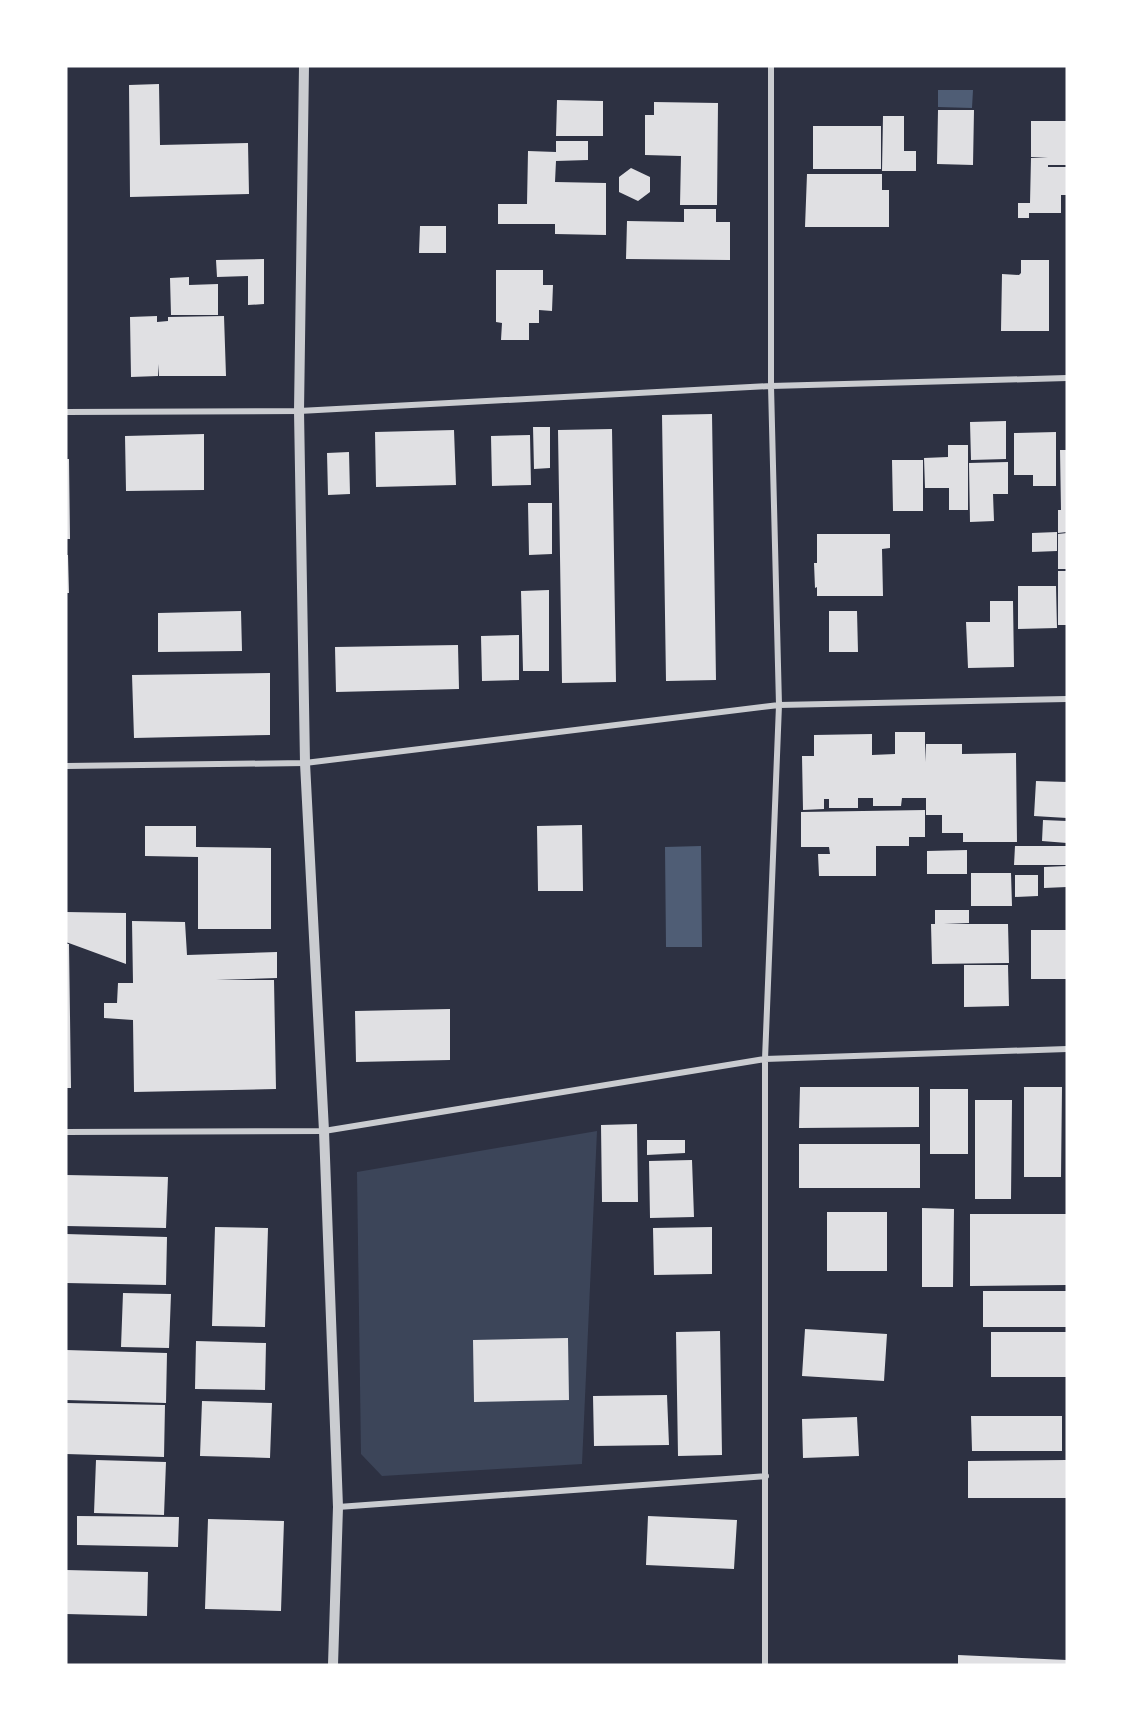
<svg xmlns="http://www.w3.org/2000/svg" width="1133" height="1731" font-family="'Times New Roman',serif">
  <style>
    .green { fill: #3c4559 }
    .water { fill: #4f5d75 }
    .building { fill: #e0e0e3 }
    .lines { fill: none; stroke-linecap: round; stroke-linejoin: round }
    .minor { stroke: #caccd0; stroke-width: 6 }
    .tertiary { stroke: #caccd0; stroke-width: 10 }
  </style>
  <rect width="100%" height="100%" fill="#2d3142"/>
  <path class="green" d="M597 1131 582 1464 382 1476 361 1454 357 1172Z"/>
  <path class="water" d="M938 90H973L972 108 938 107Z
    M701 846 702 947H666L665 847Z"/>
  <path class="building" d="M159 84 160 145 248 143 249 194 130 197 129 85Z
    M557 100 603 101V136H556Z
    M654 102 718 103 717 205H680L681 156 645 155V115H654Z
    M938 110H974L973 165 937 164Z
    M883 116H904V151H916V171H882Z
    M1031 121H1067V165H1048V167H1067V195H1061V213H1029V218H1018V203H1030L1031 158H1048L1031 157Z
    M813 126H881V169H813Z
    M556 141H588V160L556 161 555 182 606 183V235L555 234V224H498V204H527L528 151 556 152Z
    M631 168 650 177V192L638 201 619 192V177Z
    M807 174H882V190H889V227H805Z
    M684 209H716V222H730V260L626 259 627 221 684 222Z
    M420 226H446V253H419Z
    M264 259V304L248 305V276L217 277 216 260Z
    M1021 260H1049V331H1001L1002 274 1019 275 1021 273Z
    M496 270H543V285H553L552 311 539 310V323H529V340H501L502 323 496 322Z
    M189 277V285L218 284V315H171L170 278Z
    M157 316V322L168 321V317L224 316 226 376H159V364L158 376 131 377 130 317Z
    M712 414 716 680 666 681 662 415Z
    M1006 421V459L971 460 970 422Z
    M533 427H550V468L534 469Z
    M612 429 616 682 562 683 558 430Z
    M454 430 456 485 376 487 375 432Z
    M1056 432V486H1033V475H1014V433Z
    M204 434V490L126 491 125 436Z
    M530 435 531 485 492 486 491 436Z
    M948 445H968V510H949V488H925L924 458 948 457Z
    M1060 450H1067V532L1058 533V510H1061Z
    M349 452 350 494 328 495 327 453Z
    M66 459H69L70 539H66Z
    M892 460H923V511H893Z
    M1008 462V494H993L994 521 970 522 969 463Z
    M528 503H552V554L529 555Z
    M1057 532V551L1032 552V533Z
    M1067 533V569H1058V534Z
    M817 534H890V548L882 549 883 596H817V587L815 588 814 563H817Z
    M66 555H68L69 593H66Z
    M1058 571H1067V625H1058Z
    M1018 586H1056L1057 628 1018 629Z
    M549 590V671H523L521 591Z
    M990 601H1013L1014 667 968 668 966 622H990Z
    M241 611 242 651 158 652V613Z
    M829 611H857L858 652H829Z
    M519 635V680L482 681 481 636Z
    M458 645 459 689 336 692 335 647Z
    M270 673V735L134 738 132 675Z
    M895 732H925V762L926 744H962V754L1016 753 1017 842H963V833H942V815H926V798H902L901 806H873V798H858V808H829V799H824V809L803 810 802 756H814V735L872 734V755L895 754Z
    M1036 781 1067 782V818L1034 816Z
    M925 810V837H909V846H876V876H819L818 854H830L829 847H801V812Z
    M1043 820 1067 821V843L1042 841Z
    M582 825 583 891H538L537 826Z
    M145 826H196V847L271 848V929H198V857L145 856Z
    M1015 846H1067V865H1014Z
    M967 850V874H927V851Z
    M1067 866V887L1044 888V867Z
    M971 873H1011L1012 906H971Z
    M1015 875H1038V896L1015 897Z
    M935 910H969V923L944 924H1008L1009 963 932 964 931 924H935Z
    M66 912 126 913V964L66 942Z
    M132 921 185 922 187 955 277 952V978L216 980H274L276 1089 134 1092 133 1020 104 1018V1003H117L118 983H133Z
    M1031 930H1067V979H1031Z
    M66 944H69L71 1088H66Z
    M964 965H1008L1009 1006 964 1007Z
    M450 1009V1060L356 1062 355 1011Z
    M800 1087H919V1127L799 1128Z
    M1024 1087H1062L1061 1177H1024Z
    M930 1089H968V1154H930Z
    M975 1100H1012L1011 1199H975Z
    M637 1124 638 1202H602L601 1125Z
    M647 1140H685V1153L647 1155Z
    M799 1144H920V1188H799Z
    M692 1160 694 1217 650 1218 649 1161Z
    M66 1175 168 1177 166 1228 66 1226Z
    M922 1208 954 1209 953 1287H922Z
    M827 1212H887V1271H827Z
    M970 1214H1067V1285L970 1286Z
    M215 1227 268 1228 265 1327 212 1326Z
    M712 1227V1274L654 1275 653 1228Z
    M66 1234 167 1237 166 1285 66 1283Z
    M983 1291H1067V1327H983Z
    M123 1293 171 1294 169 1348 121 1347Z
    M805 1329 887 1334 884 1381 802 1376Z
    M720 1331 722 1455 678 1456 676 1332Z
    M991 1332H1067V1377H991Z
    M568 1338 569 1400 474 1402 473 1340Z
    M196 1341 266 1343 265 1390 195 1389Z
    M66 1350 167 1353 166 1403 66 1400Z
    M667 1395 669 1445 594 1446 593 1396Z
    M202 1401 272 1403 270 1458 200 1456Z
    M66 1403 165 1405 164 1457 66 1454Z
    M971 1416H1062V1451H972Z
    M857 1417 859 1456 803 1458 802 1419Z
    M96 1460 166 1462 164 1515 94 1513Z
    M1067 1460V1498H968V1461Z
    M77 1516 179 1517 178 1547 77 1545Z
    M648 1516 737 1520 734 1569 646 1565Z
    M208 1519 284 1521 281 1611 205 1609Z
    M66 1570 148 1572 147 1616 66 1614Z
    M958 1655 1067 1660V1665H958Z"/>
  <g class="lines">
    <path class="minor" d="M66 412 299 411 771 386 1067 378
      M66 766 305 763 779 705 1067 699
      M66 1132 324 1131 765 1059 1067 1049
      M338 1507 766 1476
      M765 1665V1059L779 705 771 386V66"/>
    <path class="tertiary" d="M304 66 299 411 305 763 324 1131 338 1507 333 1665"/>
  </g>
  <rect width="1133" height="1731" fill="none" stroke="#ffffff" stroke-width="135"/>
</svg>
